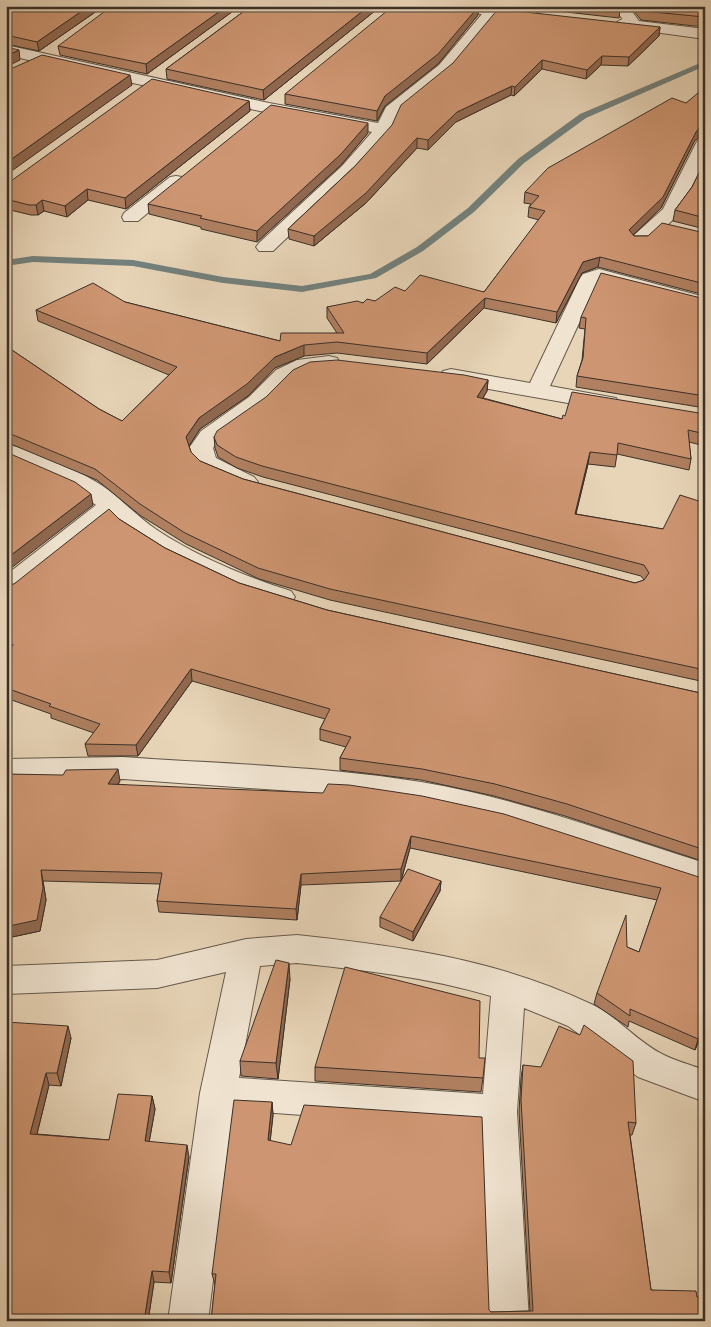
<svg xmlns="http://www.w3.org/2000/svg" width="711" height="1327" font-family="'Sorts Mill Goudy',serif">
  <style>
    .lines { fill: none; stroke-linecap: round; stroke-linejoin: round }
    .stream { fill: #73817d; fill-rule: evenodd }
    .minor-casing { stroke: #66594c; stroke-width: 2 }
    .tertiary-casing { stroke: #66594c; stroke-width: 2 }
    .minor { fill: #f0e4d1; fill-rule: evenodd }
    .tertiary { fill: #f0e4d1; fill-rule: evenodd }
    .wall { fill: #b08061; stroke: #3b3028 }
    .shaded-wall { fill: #90684f; stroke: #3b3028 }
    .building { fill: #cd9571; stroke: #3b3028 }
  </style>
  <rect width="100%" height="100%" fill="#e8d5b8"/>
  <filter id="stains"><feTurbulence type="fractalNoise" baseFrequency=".004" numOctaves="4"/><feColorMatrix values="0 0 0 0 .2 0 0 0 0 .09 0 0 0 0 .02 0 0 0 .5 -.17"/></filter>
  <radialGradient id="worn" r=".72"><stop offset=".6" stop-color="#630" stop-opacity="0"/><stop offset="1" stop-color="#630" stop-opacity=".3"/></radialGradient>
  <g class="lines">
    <path class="stream" d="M705 61V66L586 118 524 163 474 212 423 251 376 278 302 292 223 283 133 266 33 262 6 266V260L33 256 133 260 223 277 302 286 370 274 417 247 468 208 518 159 580 114Z"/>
    <defs>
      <path id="minor" d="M492 6 500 11 451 71 399 113 390 133 354 174 273 251H259L256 247 259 243 342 166 372 132 269 113 6 55V45L269 103 378 123 386 107 439 65 487 8Z
        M613 6H628L642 25 639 28H629Z
        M705 138V163L689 196 677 216 646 245H632L629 241 632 237 663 209 696 143 699 139Z
        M176 176 182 177 185 181 182 185 138 221H124L122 217 124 213 170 177Z
        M599 269 705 297V309L598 282 550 386 616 398 619 403 616 408 608 410 443 381 440 376 443 371 451 369 530 383 580 278 583 274Z
        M329 356 337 358 340 363 337 368 309 371 292 380 265 407 217 441 213 448 216 458 254 477 258 482 254 487C235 492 214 477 197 467L189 448 201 431 249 397 276 370 297 360Z
        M6 444C34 451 84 472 107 489 124 502 138 517 157 530 198 557 244 576 291 591L295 597 291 603 282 606C221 589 158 562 111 518L15 594 6 597V575L96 505 69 487 6 460Z
        M123 757C222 764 323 766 421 782 518 798 611 834 705 863V889L503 824 422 806 349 795 123 779 6 781V759Z
        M297 935C399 946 497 959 591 1004 617 1016 636 1041 662 1054 675 1061 691 1065 705 1070V1102L638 1077 568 1026 524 1008 517 1112 529 1321H489L482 1128 234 1110 208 1321H168L200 1093 226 972 157 988 6 994V966L157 960 246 939ZM297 963C363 970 427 977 491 996L483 1094 239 1078 260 966Z"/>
      <path id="tertiary" d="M441 6C457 6 532 4 540 15L532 20 448 10Z
        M622 19 705 29V39L617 27 614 24Z"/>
    </defs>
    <use href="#minor" class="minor-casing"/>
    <use href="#tertiary" class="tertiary-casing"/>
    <use href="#minor" class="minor"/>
    <use href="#tertiary" class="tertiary"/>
  </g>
  <path class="wall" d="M6 6H104L39 51 6 44Z
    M240 6 147 74 60 55 58 46Z
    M251 6H381L264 100 167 79 166 69Z
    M512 6H619L620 9 619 18Z
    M630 6H705V26H695L641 20Z
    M478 15 438 64 385 106 377 121 285 104V94Z
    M660 27 659 36 628 66 601 65 586 79 542 69 514 96 511 95 456 122 428 150 417 148 366 203 314 246 289 239 288 229 355 166 453 63Z
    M705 89V137H699L694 142 661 208 633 235 634 236H648L705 233V295L598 267 582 273 556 323 484 308 427 364 337 353 304 356 275 368 248 396 200 429 189 446 191 452 200 461 243 479 635 583 644 580 641 576 263 477 237 468 218 457 215 448 214 437 488 380 487 391 483 398 562 419 705 414V446L689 442 691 459 689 470 617 454 615 467 588 464 576 514 663 529 705 503V682L330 600 259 579 186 544 141 516 97 480 6 442V346L99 409 122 421 169 375 38 321 36 310 125 302 280 341 337 333 327 318V307L375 301 405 291 484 292 539 220 528 217 529 207 531 204 524 203 525 192 686 103Z
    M249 101 250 111 126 209 88 200 67 217 44 211 38 215H31L6 209V182L11 181Z
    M368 133 341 165 257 242 201 229V227L149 214 148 204Z
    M705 161V229L673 221 675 210 692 187Z
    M705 299V408L576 387 577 376 582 360 585 329 579 328 581 317Z
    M119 519 165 548 239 583 327 610 705 694V862L565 816 494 796 421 780 340 770V758L346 747 320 740V729L325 719 192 681 138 756H88L85 744 94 733 51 718V714L6 698V586L14 584Z
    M6 774 120 781 118 784 705 879V1026L695 1050 629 1021 628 1027 594 1004 597 993 627 947 639 952 657 900 410 848 401 881 301 885 297 920 159 912 157 901 160 884 43 881 46 900 40 931 12 937H6Z
    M441 881 440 891 413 941 380 927V917Z
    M290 979 278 1079 241 1076 240 1061Z
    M6 1022 71 1038 61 1086 49 1085 37 1134 109 1140 152 1096 155 1109 149 1142 189 1157 171 1283 154 1282 148 1321H6Z
    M479 1058 483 1078 481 1092 315 1081V1067Z
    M523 1065 636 1123 632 1135H630L651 1290 697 1297 705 1321H211L215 1285 212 1274 272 1102 273 1115 270 1141 491 1312 530 1311 519 1112 521 1078Z"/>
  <path class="shaded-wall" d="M89 6H104L39 51 37 42Z
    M227 6H240L147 74 146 64Z
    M369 6H381L264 100 263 90Z
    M479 6 478 15 438 64 385 106 377 121V111L385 96Z
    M660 27 659 36 628 66 629 57Z
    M19 50 20 60 6 67V56Z
    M602 56 601 65 586 79 587 70Z
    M542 60V69L514 96 515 87Z
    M130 75 132 85 6 175V163Z
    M512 86 511 95 456 122 428 150V140L457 112Z
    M249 101 250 111 126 209 125 198Z
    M368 123V133L341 165 257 242V231Z
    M700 127 699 137 694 142 661 208 627 241 629 230 696 132Z
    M417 138V148L366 203 314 246V236Z
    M87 189 88 200 67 217 65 206Z
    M42 200 44 211 38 215 36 205Z
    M600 257 598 267 582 273 556 323 557 312 583 262Z
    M485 298 484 308 427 364V353Z
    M304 345V356L275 368 248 396 200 429 187 449 186 437 199 418 275 357Z
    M488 380 487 391 477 408V397Z
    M590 452 588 464 573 525 575 514Z
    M91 494 93 505 6 572V559Z
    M13 644 6 669V654Z
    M191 669 192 681 138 756 136 745Z
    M118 769 120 781 110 795 108 784Z
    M411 836 410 848 401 881V869Z
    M41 870 43 881 46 900 40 931 12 937 9 926Z
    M301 874V885L297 920 296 909Z
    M441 881 440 891 413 941V932Z
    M289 963 290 979 278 1079 276 1063Z
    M705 1024V1026L695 1050 698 1039Z
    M68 1026 71 1038 61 1086 57 1073Z
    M46 1073 49 1085 34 1146 30 1134Z
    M152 1096 155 1109 147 1154 145 1141Z
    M272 1102 273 1115 269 1152 268 1140Z
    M187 1145 189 1157 171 1283 169 1272Z
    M152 1271 154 1282 148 1321H144Z"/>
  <path class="building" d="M6 6H89L37 42 6 35Z
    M112 6H227L146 64 58 46Z
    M251 6H369L263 90 166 69Z
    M393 6H479L438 54 385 96 377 111 285 94Z
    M598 6H619L620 9Z
    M638 6H705V17L642 11Z
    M498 9 660 27 629 57 602 56 587 70 542 60 515 87 512 86 457 112 428 140 417 138 366 193 314 236 288 229 355 166 392 125 401 105 453 63Z
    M6 47 19 50 6 56Z
    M42 55 130 75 6 163V71Z
    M152 79 249 101 125 198 87 189 65 206 42 200 36 205H29L6 199V182L11 181Z
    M704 88 705 89V127H700L696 132 663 197 629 230 634 236H648L662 223 705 233V284L600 257 583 262 557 312 485 298 427 353 337 342 304 345 275 357 247 384 199 418 186 437 191 452 200 461 243 479 635 583 644 580 649 573 644 565 262 466 236 457 217 445 214 437 217 431 266 397 293 370 310 362 337 360 464 375 488 380 477 397 562 419 563 415 565 416 572 392 705 414V434L688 430 691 459 618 443 617 455 590 452 575 514 663 529 680 495 705 503V670L330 589 258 568 185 533 140 504 95 469 6 432V346L99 409 122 421 177 367 36 310 93 283 125 302 280 341 281 333H344L327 307 357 301 363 303 367 299 375 301 395 287 405 291 420 275 484 292 545 211 529 207 539 196 525 192 548 168 672 98 686 103Z
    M271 105 368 123 341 154 257 231 200 218 202 216 148 204Z
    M705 161V218L675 210 692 187Z
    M601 273 705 299V396L577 376 583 358 586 318 581 317Z
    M6 452 75 482 91 494 6 559Z
    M109 509 119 519 165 548 239 583 327 610 705 694V850L567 804 495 784 422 769 340 758 351 737 320 729 330 709 191 669 136 745 85 744 100 724 49 706 51 704 6 688V669L13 644 6 654V586L14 584Z
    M118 769 108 784 323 793 328 784 349 785 422 796 504 814 705 879V1024L698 1039 630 1009V1016L597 993 626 915 627 947 639 952 661 888 411 836 401 869 301 874 296 909 157 901 162 873 41 870 43 888 37 920 9 926H6V774L63 775 66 770Z
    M408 869 441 881 413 932 380 917Z
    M276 960 289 963 276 1063 240 1061Z
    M345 967 480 1001 479 1058H485L483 1078 315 1067Z
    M6 1022 68 1026 57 1073H46L30 1134 109 1140 118 1094 152 1096 145 1141 187 1145 169 1272 152 1271 144 1321H6Z
    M584 1025 633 1061 636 1123 628 1122 651 1290 696 1291 697 1297 705 1298V1321H211L216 1274H212L234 1100 272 1102 268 1140 291 1145 304 1105 482 1117 489 1310 491 1312 533 1311 521 1100 523 1065 541 1067 559 1026 580 1035Z"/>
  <rect width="711" height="1327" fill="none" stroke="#e8d5b8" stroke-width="25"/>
  <rect x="8" y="8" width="696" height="1312" fill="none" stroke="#3b3028" stroke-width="2.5"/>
  <rect x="12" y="12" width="686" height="1302" fill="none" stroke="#3b3028"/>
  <rect width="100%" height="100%" filter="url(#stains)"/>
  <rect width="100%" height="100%" fill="url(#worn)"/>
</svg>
